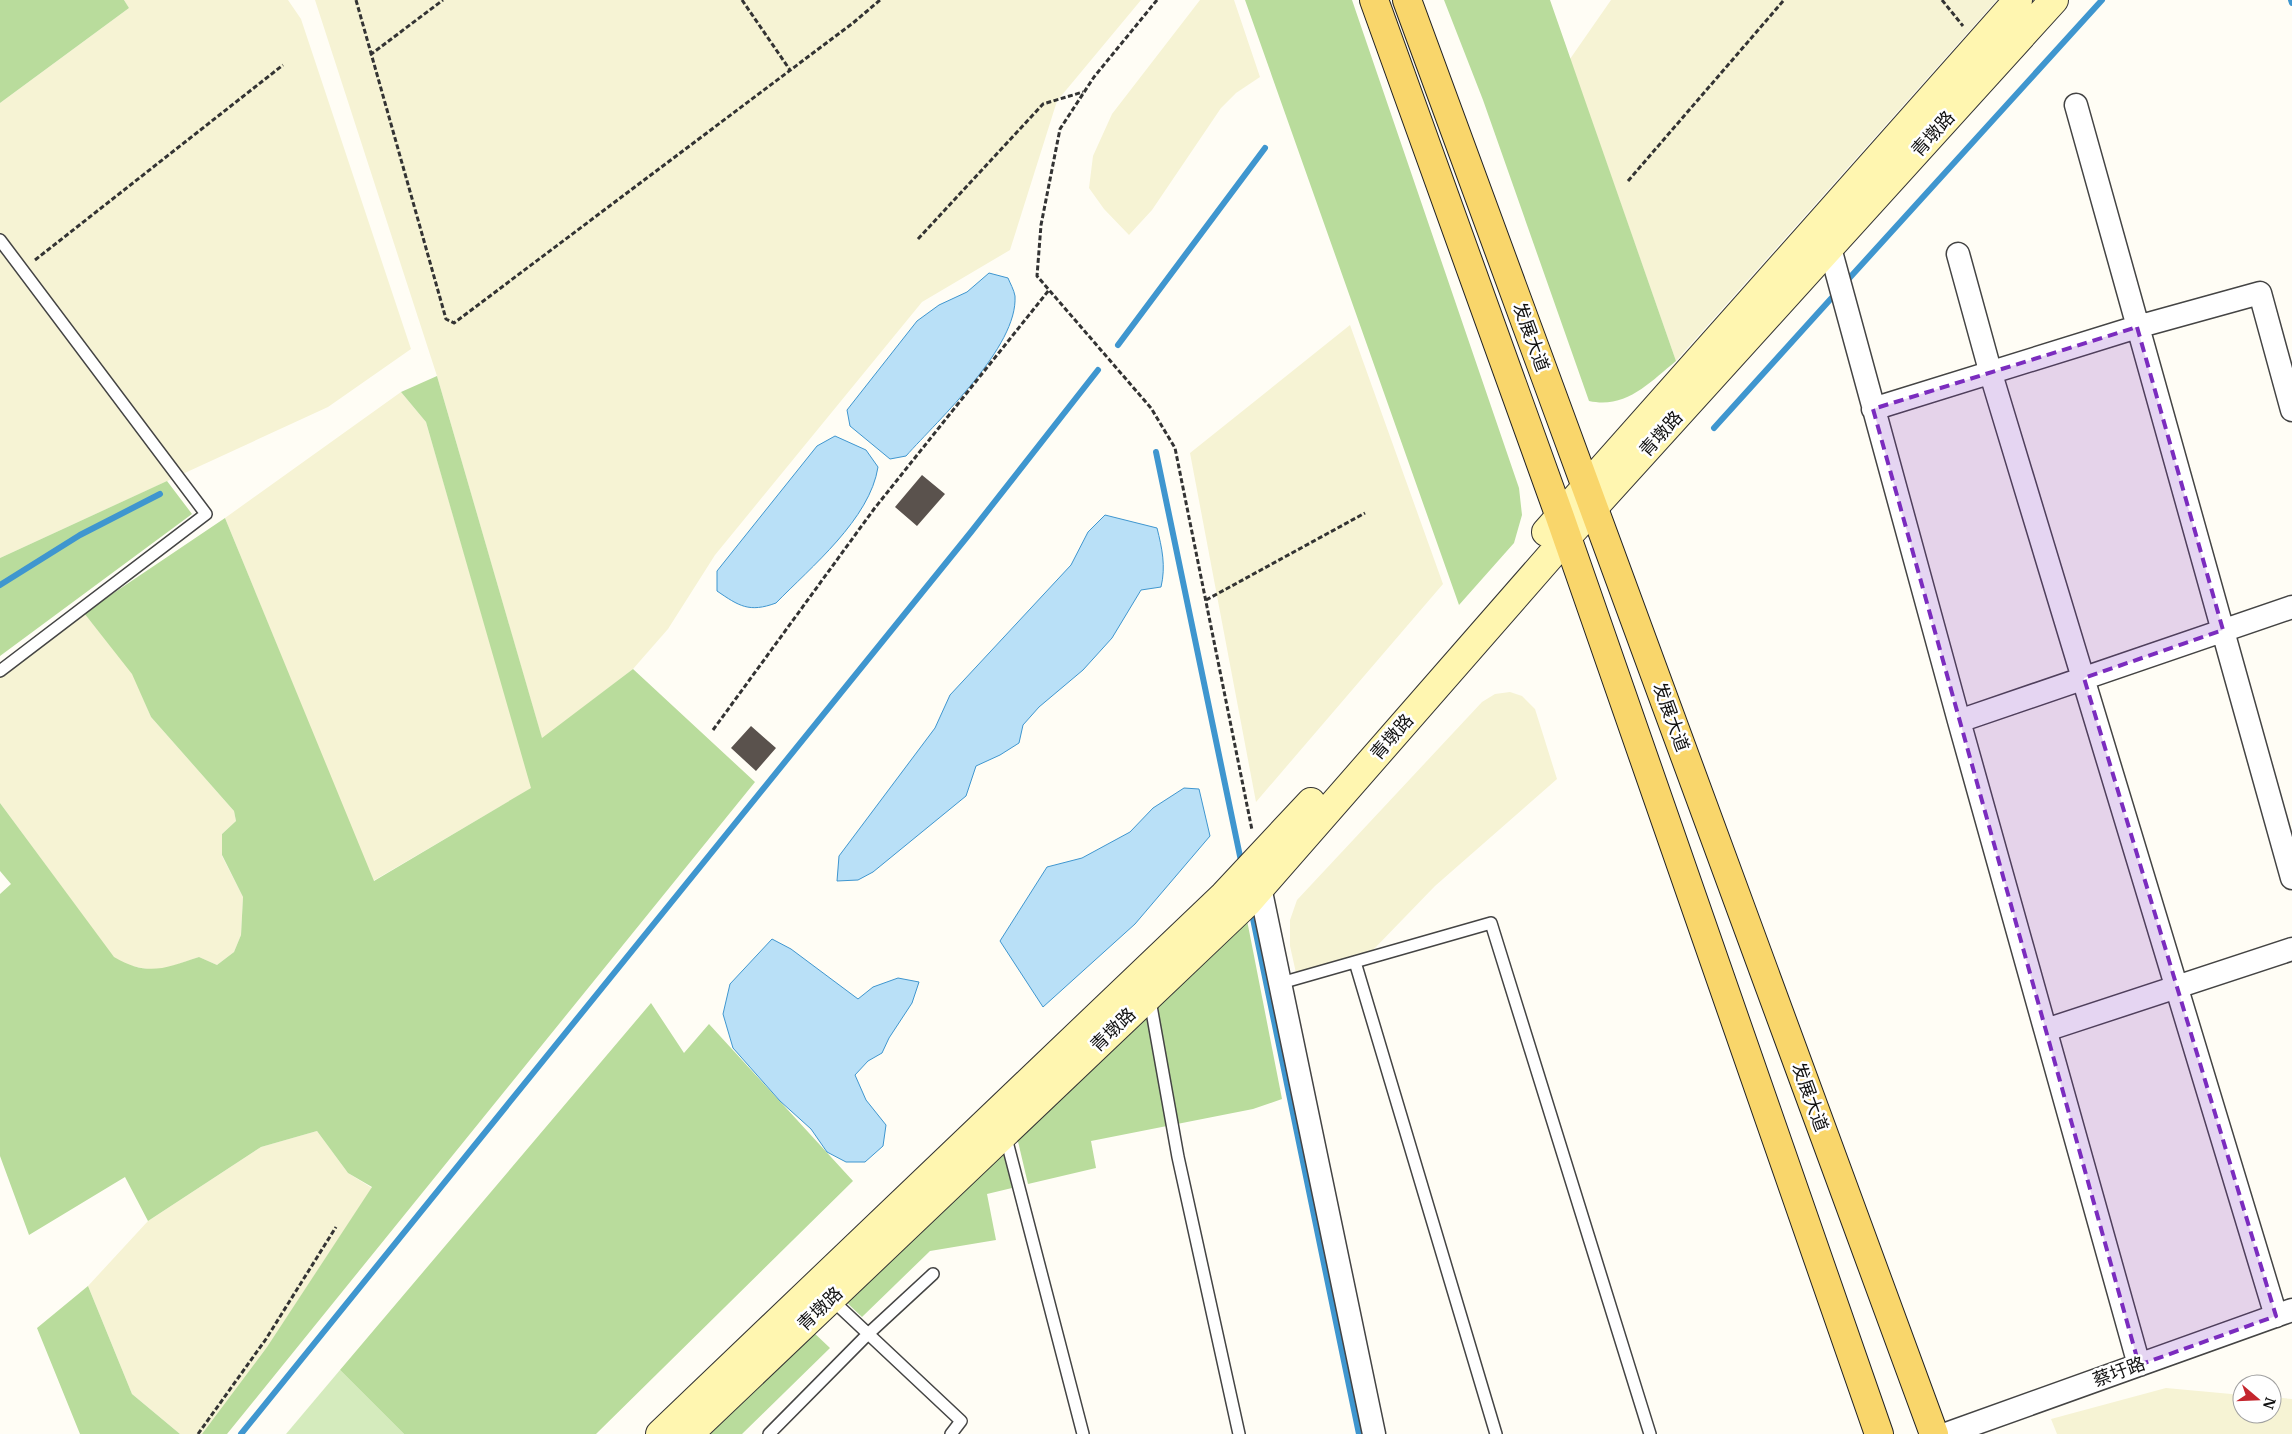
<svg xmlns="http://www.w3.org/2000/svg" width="2292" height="1434" font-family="Merriweather,'Noto Sans SC',serif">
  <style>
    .farmland { fill: #f6f3d4 }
    .green { fill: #d5ebbd }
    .forest { fill: #b9dc9c }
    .water { fill: #b9e0f7; stroke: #3f96cf }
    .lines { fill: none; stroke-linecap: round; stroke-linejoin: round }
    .stream { stroke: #3f96cf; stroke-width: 6 }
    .building { fill: #5a524d }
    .service-casing { stroke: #444; stroke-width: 14 }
    .minor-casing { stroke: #444; stroke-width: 25 }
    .secondary-casing { stroke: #333; stroke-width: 30 }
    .primary-casing { stroke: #222; stroke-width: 30 }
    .path { stroke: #333; stroke-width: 3; stroke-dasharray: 5 2.5; stroke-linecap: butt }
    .service { stroke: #fff; stroke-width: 11 }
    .minor { stroke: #fff; stroke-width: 22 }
    .secondary { stroke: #fff6b0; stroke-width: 28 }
    .primary { stroke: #f9d66b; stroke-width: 28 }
    .marked { fill: #7b2cbf; fill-opacity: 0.2; stroke: #7b2cbf; stroke-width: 4; stroke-dasharray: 10 6; stroke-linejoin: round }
    .labels { text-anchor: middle; stroke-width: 5; stroke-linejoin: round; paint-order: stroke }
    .street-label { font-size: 18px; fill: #111; stroke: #fff }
  </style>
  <rect width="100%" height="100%" fill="#fffdf5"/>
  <path class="farmland" d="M124 0H288L301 19 411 349 328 407 0 558V103L129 8Z
    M315 0H1141L1057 101 1010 250 922 302 715 555 668 629 633 669 542 739 437 376Z
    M1200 0H1234L1260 77 1236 93 1221 108 1152 210 1129 235 1104 209 1089 188 1093 156 1112 114Z
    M1611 0H1997L1676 361 1570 59Z
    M1350 325 1443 584 1256 802 1190 453Z
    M401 392 426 422 532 788 373 881 225 518Z
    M84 613 133 674 151 717 234 811 236 821 222 834V856L243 897 241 935 234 952 217 965 199 957 158 971 126 965 114 958 0 803V676Z
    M1510 692 1522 696 1535 709 1557 779 1435 886 1373 950 1296 973 1290 946V920L1297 900 1482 702 1495 694Z
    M317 1131 348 1173 372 1188 267 1347 202 1434H180L132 1394 88 1286 148 1221 261 1147Z
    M2166 1388 2242 1395V1414H2272V1397L2292 1399V1434H2057L2051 1419Z"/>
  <path class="green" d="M340 1370 404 1434H286Z"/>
  <path class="forest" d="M0 0H124L129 8 0 103Z
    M1245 0H1352L1519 488 1522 515 1514 543 1459 605Z
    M1444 0H1550L1676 361C1649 383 1626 409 1589 401L1483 100Z
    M437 376 542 738 633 669 755 782 227 1434H202L267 1347 372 1187 348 1173 317 1131 261 1147 148 1221 125 1177 29 1235 0 1156V894L11 884 0 871V803L114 957C148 977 165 968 199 957L217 965 234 952 241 935 243 897 222 855V834L236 821 234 811 151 717 132 674 84 613 225 518 374 881 531 788 426 422 401 392Z
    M167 481 192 514 0 656V558Z
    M1246 915 1282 1099 1253 1109 1091 1141 1096 1168 1028 1184 1016 1133Z
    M651 1003 684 1053 709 1024 853 1181 596 1434H404L340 1370Z
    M1003 1147 1012 1188 987 1194 996 1240 930 1251 862 1317 843 1299Z
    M88 1286 132 1394 180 1434H80L37 1328Z
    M811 1330 830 1348 742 1434H704Z"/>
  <path class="water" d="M989 273 1008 278C1010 283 1014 290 1015 296 1018 347 939 419 906 456L890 459 850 426 847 410 917 321 939 305 967 292Z
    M835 436 866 450 878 467C870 519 811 567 776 603 749 613 739 606 717 591V571L817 446Z
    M1105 515 1157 528C1162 548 1166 566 1161 587L1141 590 1112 638 1083 670 1039 707 1023 725 1019 743 1000 755 976 766 966 796 873 872 858 880 837 881 839 856 935 728 950 695 1071 565 1088 532Z
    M1184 788 1199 789 1210 836 1135 924 1043 1007 1000 941 1047 867 1082 858 1130 832 1153 808Z
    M772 939 791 949 858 999 873 987 898 978 919 982 912 1003 889 1038 882 1053 868 1061 855 1075 866 1100 886 1125 883 1146 865 1162H846L827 1152 811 1129 780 1101 733 1048 723 1014 730 984Z"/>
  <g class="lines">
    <path class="stream" d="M2291 0 2292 3
      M1844 284 2102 0
      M1118 345 1265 148
      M1714 428 1837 292
      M1156 452 1241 861
      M0 585 80 535 160 494
      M1252 914 1359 1434
      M241 1434 971 532 1098 370"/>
  </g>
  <path class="building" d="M922 475 945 494 917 526 895 507Z
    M751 726 776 748 756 771 731 748Z"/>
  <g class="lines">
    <defs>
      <path id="service" d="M0 240 206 514 0 671
        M1355 962 1496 1434
        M1281 983 1491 923 1650 1434
        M1147 1000 1151 1006 1178 1157 1239 1434
        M1005 1134 1083 1434
        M830 1298 961 1421 951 1434
        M769 1434 868 1334 933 1274"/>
      <path id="minor" d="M2076 105 2292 878
        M1830 248 1959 721 2139 1365
        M1958 254 1991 374 2276 1316
        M1873 409 2137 327 2260 293 2292 410
        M1959 721 2292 607
        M1260 887 1374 1434
        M2046 1030 2292 949
        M1946 1434 2292 1310"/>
      <path id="secondary" d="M1546 532 2018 0
        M660 1434 1224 895 1311 802
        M689 1434 1248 902 1567 537 2054 0"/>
      <path id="primary" d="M1374 0 1560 517 1879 1434
        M1407 0 1934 1434"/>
    </defs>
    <use href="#service" class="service-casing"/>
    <use href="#minor" class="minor-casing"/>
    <use href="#secondary" class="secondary-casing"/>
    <use href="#primary" class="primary-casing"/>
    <path class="path" d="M356 0 446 319 454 323 853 23 880 0
      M742 0 790 70
      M1157 0 1094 77 1060 129 1041 225 1037 276 1151 408 1175 448 1252 830
      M1942 0 1963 26
      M370 55 443 0
      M1628 181 1784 0
      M918 239 1043 104 1083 92
      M35 260 283 65
      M1206 600 1365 513
      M713 730 874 509 1049 290
      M198 1434 266 1339 336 1227"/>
    <use href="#service" class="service"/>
    <use href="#minor" class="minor"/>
    <use href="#secondary" class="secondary"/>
    <use href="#primary" class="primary"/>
  </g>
  <path class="marked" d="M2137 327 2223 630 2084 678 2276 1316 2139 1365 1873 409Z"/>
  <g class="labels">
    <g class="street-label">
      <text transform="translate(1933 134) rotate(-48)" y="6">青墩路</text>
      <text transform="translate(1531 337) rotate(70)" y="6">发展大道</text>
      <text transform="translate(1661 434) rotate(-48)" y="6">青墩路</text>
      <text transform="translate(1671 717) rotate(70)" y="6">发展大道</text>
      <text transform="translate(1392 737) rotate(-49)" y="6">青墩路</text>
      <text transform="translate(1113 1030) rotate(-44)" y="6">青墩路</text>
      <text transform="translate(1810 1097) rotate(70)" y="6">发展大道</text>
      <text transform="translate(820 1309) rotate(-44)" y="6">青墩路</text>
      <text transform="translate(2119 1372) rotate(-20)" y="6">蔡圩路</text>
    </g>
  </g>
  <g transform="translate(2257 1399) rotate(109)"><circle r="24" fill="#ffffff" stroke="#a0a0a0"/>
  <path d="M0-4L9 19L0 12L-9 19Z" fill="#c4262e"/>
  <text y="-8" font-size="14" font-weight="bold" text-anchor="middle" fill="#111111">N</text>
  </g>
</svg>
